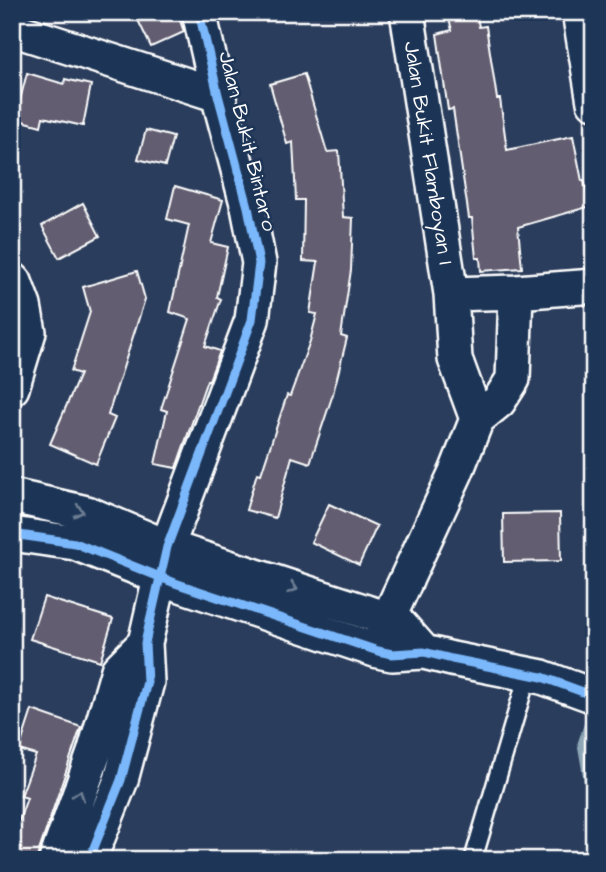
<svg xmlns="http://www.w3.org/2000/svg" width="606" height="872" font-family="'Architects Daughter',sans-serif">
  <style>
    .lines { fill: none; stroke-linecap: round; stroke-linejoin: round }
    .stream { stroke: #8ca6b5; stroke-width: 9 }
    .building { fill: #625d70; stroke: #fff; stroke-width: 2 }
    .lane-casing { stroke: #fff; stroke-width: 21 }
    .street-casing { stroke: #fff; stroke-width: 38 }
    .lane { stroke: #1d3557; stroke-width: 16 }
    .street { stroke: #1d3557; stroke-width: 33 }
    .cycleway-casing { stroke: #1d3557; stroke-width: 13 }
    .cycleway { stroke: #7ab7fb; stroke-width: 9 }
    .oneway { stroke: #6c7c92 }
    .labels { text-anchor: middle; stroke-width: 5; stroke-linejoin: round; paint-order: stroke }
    .street-label { font-size: 21px; fill: #fff; stroke: #1d3557 }
  </style>
  <rect width="100%" height="100%" fill="#2b3d5c"/>
  <filter id="ink" filterUnits="userSpaceOnUse"><feTurbulence type="fractalNoise" baseFrequency=".0143" numOctaves="2"/><feDisplacementMap in="SourceGraphic" scale="14" xChannelSelector="R" yChannelSelector="G"/><feConvolveMatrix kernelMatrix="1 2 1 2 8 2 1 2 1" color-interpolation-filters="sRGB"/></filter>
  <g filter="url(#ink)">
    <g class="lines">
      <path class="stream" d="M594 708 582 744 594 812"/>
    </g>
    <path class="building" d="M134 12H177L184 32 151 47Z
      M469 12H476L479 27 486 26 497 99H500L507 150 573 136 582 181H584L591 206 518 227 522 268 481 271 480 258H476L472 218H469L453 109 448 110 437 34 452 30 448 15Z
      M27 73 64 84 65 79 91 85 83 126 43 117 41 126 15 119Z
      M304 74 327 152 339 151 343 217 353 218 351 270 341 336 347 338 333 394 310 463 292 457 275 518 246 510 257 473 261 474 287 395 290 396 310 341 317 314 310 313 318 262 303 261 304 200H296L293 142 287 144 270 84Z
      M146 130 173 137 165 166 138 159Z
      M175 186 223 200 211 243 228 247 217 297 221 299 205 346 220 351 209 380H207L176 468 155 464 167 411 161 409 190 319 170 312 189 225 167 219Z
      M83 203 100 236 59 258 42 226Z
      M137 271 145 299 108 415 115 418 96 464 50 444 80 374 71 371 90 312 83 287Z
      M329 504 377 526 359 565 311 542Z
      M560 513 561 561 504 562 503 514Z
      M44 597 113 619 100 661 30 639Z
      M32 710 81 727 38 854 37 860H12V840L27 798 21 796 36 755 19 750Z"/>
    <g class="lines">
      <defs>
        <path id="lane" d="M473 860 528 674"/>
        <path id="street" d="M407 12 451 294 455 359 477 419
          M579 12 594 102
          M12 29 218 95
          M12 279 15 282 24 306 29 332 12 388
          M451 294 516 292 594 286
          M12 496 87 513 167 547 388 619 401 626 424 652
          M12 534 75 543 175 583 378 651 392 654 424 652 452 659 542 677 594 696
          M381 640 388 619 456 472 477 419 499 401 513 379 516 292
          M56 860 94 753 118 670 145 643
          M89 860 121 780 147 682 145 643 167 547 252 320 259 263 248 207 218 95 199 12"/>
      </defs>
      <use href="#lane" class="lane-casing"/>
      <use href="#street" class="street-casing"/>
      <use href="#lane" class="lane"/>
      <use href="#street" class="street"/>
      <defs>
        <path id="cycleway" d="M12 534 75 543 175 583 378 651 392 654 424 652 452 659 542 677 594 696
          M89 860 121 780 147 682 145 643 167 547 252 320 259 263 248 207 218 95 199 12"/>
      </defs>
      <use href="#cycleway" class="cycleway-casing"/>
      <use href="#cycleway" class="cycleway"/>
    </g>
    <defs><path id="oneway-chevron" d="M-2-3.5L2.5 0L-2 3.5" fill="none" stroke-width="1.6" stroke-linecap="round" stroke-linejoin="round" transform="scale(1.75)"/></defs>
    <g class="oneway">
      <use href="#oneway-chevron" transform="translate(79 511) rotate(14)"/>
      <use href="#oneway-chevron" transform="translate(293 588) rotate(18)"/>
      <use href="#oneway-chevron" transform="translate(79 795) rotate(-71)"/>
    </g>
  </g>
  <g class="labels">
    <g class="street-label">
      <text transform="translate(248 141) rotate(76)" y="7">Jalan Bukit Bintaro</text>
      <text transform="translate(429 153) rotate(81)" y="7">Jalan Bukit Flamboyan I</text>
    </g>
  </g>
  <rect width="606" height="872" fill="none" stroke="#1d3557" stroke-width="42"/>
  <rect x="21" y="21" width="564" height="830" fill="none" stroke="#fff" stroke-width="2.5" filter="url(#ink)"/>
</svg>
